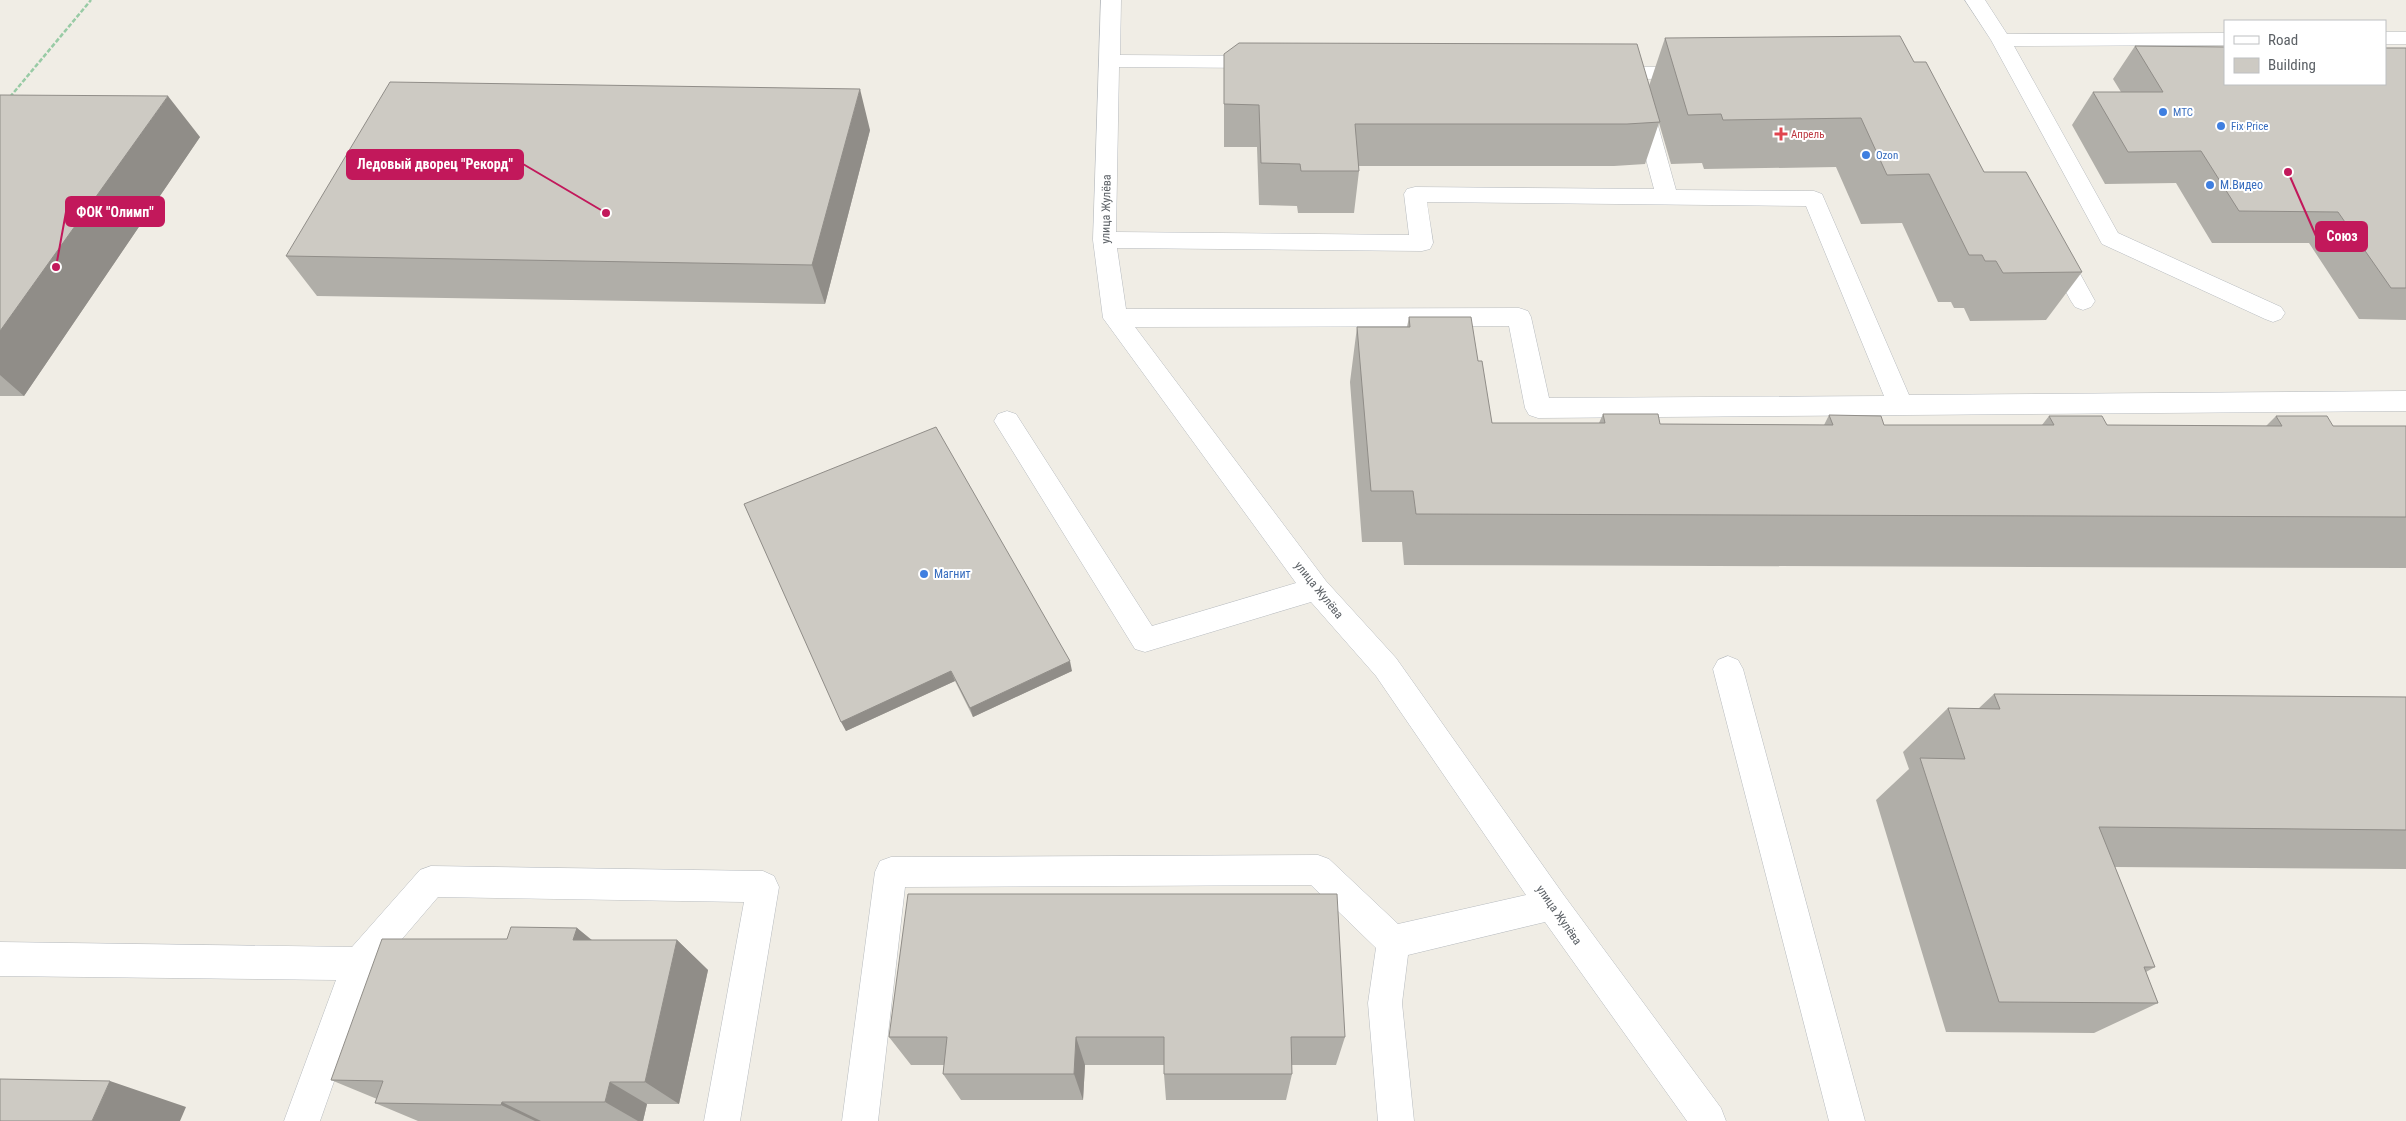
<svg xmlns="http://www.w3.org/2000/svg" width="2406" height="1121" font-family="'Roboto Condensed',sans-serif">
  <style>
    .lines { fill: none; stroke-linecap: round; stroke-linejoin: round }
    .minor-casing { stroke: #b7bbbf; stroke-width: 1 }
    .path { stroke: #98cba5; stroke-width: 2.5; stroke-dasharray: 4.5 2; stroke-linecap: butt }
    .minor { fill: #fff; fill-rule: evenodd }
    .wall { fill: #b0aea8 }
    .shaded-wall { fill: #908d88 }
    .building { fill: #cdcac3; stroke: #908d88 }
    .shop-dot { fill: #3f7fe0; stroke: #fff; stroke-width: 2 }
    .health-dot { fill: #e0444e; stroke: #fff; stroke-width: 2 }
    .labels { text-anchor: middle; stroke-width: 4; stroke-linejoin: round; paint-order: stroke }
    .far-shop-label { font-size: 11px; fill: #366cbe; stroke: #fff; text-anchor: start }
    .far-health-label { font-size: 11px; fill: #be3a42; stroke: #fff; text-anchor: start }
    .shop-label { font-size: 12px; fill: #366cbe; stroke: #fff; text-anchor: start }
    .street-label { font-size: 12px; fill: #5c6166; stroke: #fff }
    .leader { fill: none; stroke: #c2185b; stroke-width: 2 }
    .callout-dot { fill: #c2185b; stroke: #fff; stroke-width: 2 }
    .callout { fill: #c2185b; stroke: #c2185b; stroke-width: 2 }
    .callout-label { font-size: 14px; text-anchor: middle; font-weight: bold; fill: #fff }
  </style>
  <rect width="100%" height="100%" fill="#f0ede5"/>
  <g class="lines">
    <defs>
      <path id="minor" d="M1101 0H1121L1120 55 1262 56 1269 58 1272 62 1269 66 1262 68 1119 67 1116 232 1409 235 1404 194 1407 189 1415 187 1654 189 1623 73 1626 68 1633 67H1692L1699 68 1702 73 1699 78 1645 79 1676 190 1814 191 1822 194 1909 395 2406 391V411L1538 418 1529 415 1525 408 1509 326 1135 327 1326 581 1396 658 1563 894 1721 1108 1726 1121H1687L1545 922 1408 955 1402 1003 1414 1121H1378L1368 1003 1376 948 1311 885 905 887 878 1121H842L875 872 880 861 891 857 1318 855 1329 859 1398 924 1526 895 1376 676 1311 602 1145 652 1135 649 994 421 998 414 1007 411 1016 414 1152 626 1296 583 1103 318 1093 240ZM1427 202 1806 206 1884 396 1549 398 1531 317 1528 311 1519 308 1126 309 1117 248 1422 251 1430 249 1433 243Z
        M1965 0H1985L2007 34 2225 33V45L2014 46 2118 233 2281 307 2285 313 2281 319 2273 322 2265 319 2102 244 1991 40Z
        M2385 32H2406V44H2385Z
        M2055 242 2063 244 2067 250 2095 301 2091 307 2083 310 2075 307 2071 301 2043 250 2047 244Z
        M1728 656 1738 660 1743 669 1865 1121H1829L1713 669 1718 660Z
        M431 866 763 871 774 876 779 887 740 1121H704L744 902 438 897 372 974 320 1121H284L336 980 0 976V942L352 947 420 870Z"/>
    </defs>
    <use href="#minor" class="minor-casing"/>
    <path class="path" d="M10 97 91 0"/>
    <use href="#minor" class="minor"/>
  </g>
  <path class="wall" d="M1665 38 1914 62 1984 172 2082 272 2046 320 1970 321 1964 308H1954L1951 302H1938L1902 223 1861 224 1836 167 1704 169 1702 163 1671 164 1659 123 1645 164 1614 166H1359V171L1354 213H1298L1297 206 1259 205 1257 147H1224V54L1649 86Z
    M2135 46 2406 48V320L2359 319 2309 243H2212L2176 183 2105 184 2072 125 2093 92H2121L2113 79Z
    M0 95 200 137 24 396H0Z
    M870 130 825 304 317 296 286 256Z
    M1409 317 1478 361 1492 423H1599L1603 414 1660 424 1824 425 1829 415 1884 425H2042L2049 416 2107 425 2266 426 2276 416 2333 426H2406V568L1404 565 1402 542H1362L1350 382 1357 327H1407Z
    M744 504 1072 671 973 717 955 681 846 731Z
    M1994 694 2406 697V869L2115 867 2155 967 2146 972 2158 1003 2094 1033 1946 1032 1876 800 1909 769 1903 752 1948 708 1978 709Z
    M577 928 592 940H677L708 970 679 1104H647L643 1121H418L375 1103 377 1099 331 1080Z
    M889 1037H1345L1336 1065H1292V1074L1286 1100H1166L1164 1074V1065H1085L1083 1100H961L943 1074 944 1065H911Z"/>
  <path class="shaded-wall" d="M860 89 870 130 825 304 812 265Z
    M168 96 200 137 24 396 0 375V331Z
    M1070 661 1072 671 973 717 970 708Z
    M951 671 955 681 846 731 841 722Z
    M577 928 613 958 573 940Z
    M677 940 708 970 679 1104 645 1082Z
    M1076 1037 1085 1065 1083 1100 1074 1074Z
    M110 1081 186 1107 180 1121H92Z
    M610 1082 647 1104 643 1121H638L605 1102Z
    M502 1102 541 1121H535L501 1105Z"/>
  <path class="building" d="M1900 36 1914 62H1926L1984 172H2026L2082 272 2003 273 1996 261H1985L1982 255H1969L1929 174 1887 175 1861 118 1723 120 1721 114 1688 115 1665 38Z
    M1239 43 1637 44 1660 122 1627 124H1355L1359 171H1301L1300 164 1261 163 1259 105 1224 104V54Z
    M2135 46 2225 47V84H2385V48H2406V288H2391L2338 212 2239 211 2201 151 2128 152 2093 92H2163Z
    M390 82 860 89 812 265 286 256Z
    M0 95 168 96 0 331Z
    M1409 317H1471L1478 361H1482L1492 423H1605L1603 414H1658L1660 424 1833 425 1829 415 1881 416 1884 425H2054L2049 416H2102L2107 425 2282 426 2276 416H2327L2333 426H2406V517L1416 514 1413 491H1371L1357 327H1410Z
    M936 427 1070 661 970 708 951 671 841 722 744 504Z
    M1994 694 2406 697V830L2099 827 2155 967H2144L2158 1003 1999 1002 1920 758 1965 759 1948 708 2000 709Z
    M908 894H1337L1345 1037H1291L1292 1074H1164V1037H1076L1074 1074H943L947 1037H889Z
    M511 927 577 928 573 940H677L645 1082H610L605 1102H502L501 1105 375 1103 383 1081 331 1080 382 939H507Z
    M0 1079 110 1081 92 1121H0Z"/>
  <g class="shop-dot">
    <circle cx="2163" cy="112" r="5"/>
    <circle cx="2221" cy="126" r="5"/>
    <circle cx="1866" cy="155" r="5"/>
    <circle cx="2210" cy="185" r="5"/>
    <circle cx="924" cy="574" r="5"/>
  </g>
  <path class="health-dot" d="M1778.5 126.5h5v5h5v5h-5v5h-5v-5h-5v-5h5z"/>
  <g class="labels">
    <g class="far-shop-label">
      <text x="2173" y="116">МТС</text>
      <text x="2231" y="130">Fix Price</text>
      <text x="1876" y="159">Ozon</text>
    </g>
    <g class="far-health-label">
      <text x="1791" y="138">Апрель</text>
    </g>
    <g class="shop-label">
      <text x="2220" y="189">М.Видео</text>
      <text x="934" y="578">Магнит</text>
    </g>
    <g class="street-label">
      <text transform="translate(1106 209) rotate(-89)" y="4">улица Жулёва</text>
      <text transform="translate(1319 590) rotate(51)" y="4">улица Жулёва</text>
      <text transform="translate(1559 915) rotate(55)" y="4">улица Жулёва</text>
    </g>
  </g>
  <path class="leader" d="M606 213L523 164M56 267L66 212M2288 172L2316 236"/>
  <g class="callout-dot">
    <circle cx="606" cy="213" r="5"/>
    <circle cx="56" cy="267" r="5"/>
    <circle cx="2288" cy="172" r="5"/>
  </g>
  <g class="callout">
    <rect x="347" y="150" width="176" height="29" rx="5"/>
    <rect x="66" y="197" width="98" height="29" rx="5"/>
    <rect x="2316" y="222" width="51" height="29" rx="5"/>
  </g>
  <g class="callout-label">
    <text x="435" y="169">Ледовый дворец "Рекорд"</text>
    <text x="115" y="217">ФОК "Олимп"</text>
    <text x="2342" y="241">Союз</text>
  </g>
  <rect x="2224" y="20" width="162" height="65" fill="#ffffff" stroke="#bec0c2"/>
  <rect x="2234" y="36" width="25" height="8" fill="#ffffff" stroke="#bec0c2"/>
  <text x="2268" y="45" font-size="15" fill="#5c6166">Road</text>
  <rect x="2234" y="58" width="25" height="15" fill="#cdcac3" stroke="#bec0c2"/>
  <text x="2268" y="70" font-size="15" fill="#5c6166">Building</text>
</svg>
